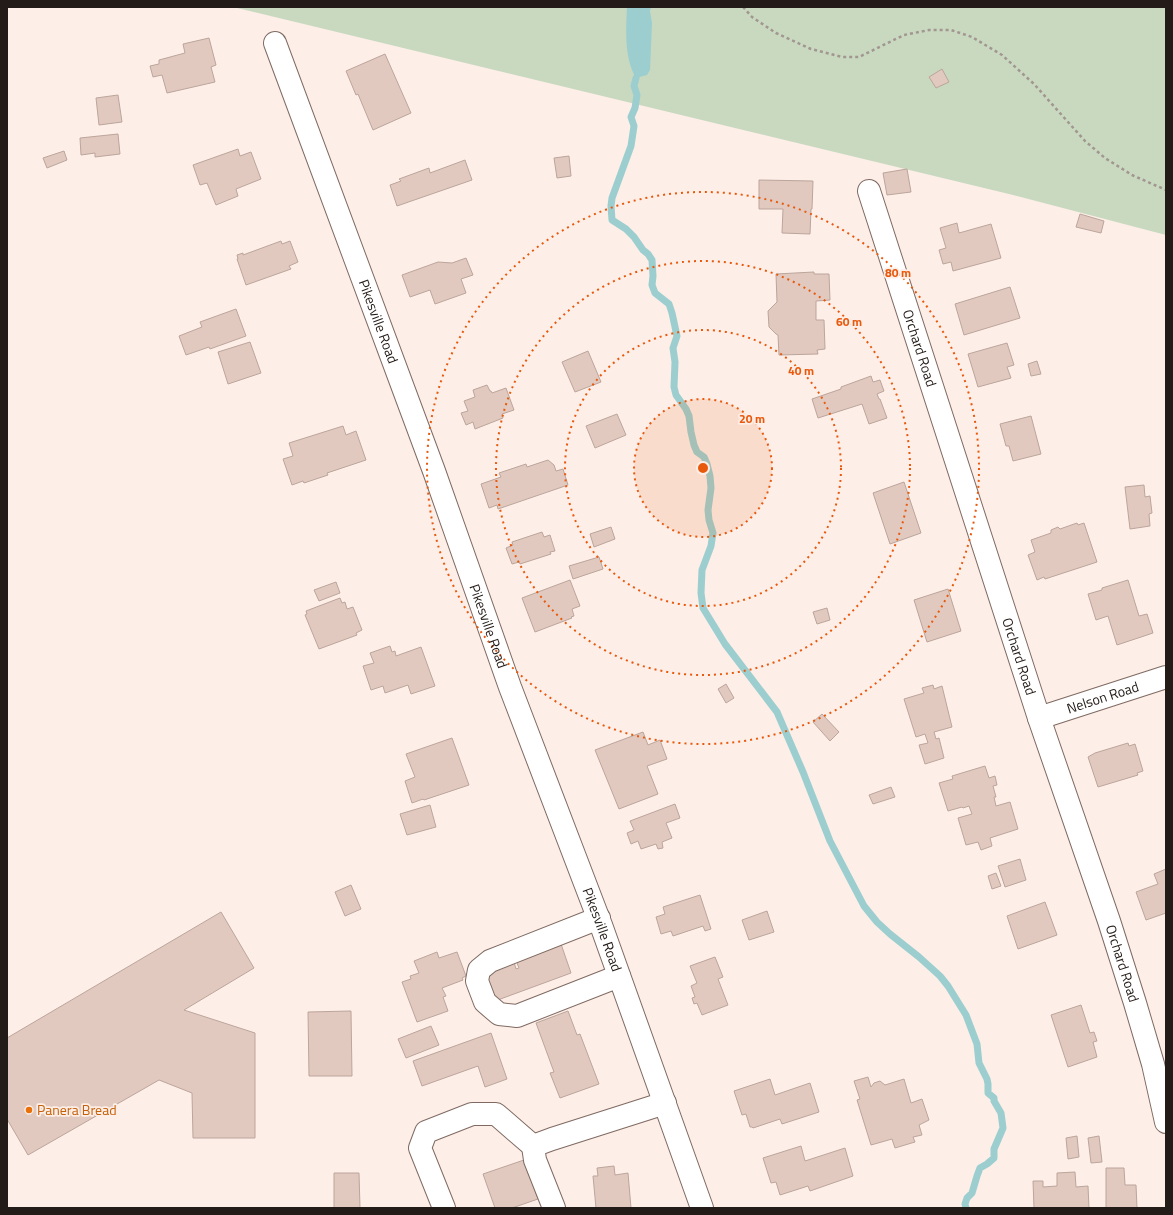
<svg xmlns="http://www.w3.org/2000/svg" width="1173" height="1215" font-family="'Titillium Web',sans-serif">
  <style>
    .green { fill: #c8d9bf }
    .water { fill: #9ccecf }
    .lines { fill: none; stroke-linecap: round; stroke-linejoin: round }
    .stream { stroke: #9ccecf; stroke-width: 7 }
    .building { fill: #e1c9bf; stroke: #bca59b }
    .minor-casing { stroke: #7f6a61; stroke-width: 24 }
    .path { stroke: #a29691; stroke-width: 2.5; stroke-dasharray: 3 3; stroke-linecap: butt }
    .minor { stroke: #fff; stroke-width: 22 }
    .ring { fill: none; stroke: #e8590c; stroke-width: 2; stroke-dasharray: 2 4 }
    .food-dot { fill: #e8710a; stroke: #fdeee8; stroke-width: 1.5 }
    .labels { text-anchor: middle; stroke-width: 3.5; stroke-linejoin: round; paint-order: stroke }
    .street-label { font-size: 14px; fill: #231b17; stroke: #fdeee8 }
    .food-label { font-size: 14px; fill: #c56008; stroke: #fdeee8; text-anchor: start }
    .centre { fill: #e8590c; stroke: #fdeee8; stroke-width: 2 }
    .ring-label { font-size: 12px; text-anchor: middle; font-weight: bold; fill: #e8590c; stroke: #fdeee8; stroke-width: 3.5; stroke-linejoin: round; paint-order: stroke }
  </style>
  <rect width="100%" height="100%" fill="#fdeee8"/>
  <path class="green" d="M233 7H1166V235L1009 194Z"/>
  <path class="water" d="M627 7H651L650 11 652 23 650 70 647 75 636 78C624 58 626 29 627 7Z"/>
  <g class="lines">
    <path class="stream" d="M636 78 634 86 637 95 635 108 631 117 634 126 631 146 612 198 611 206 612 220 626 229 634 237 643 250 648 254 652 260 653 276 652 285 655 293 669 304 672 313 677 336 673 348 675 362 674 387 676 395 686 409 689 416 691 432 694 445 697 452 704 457 707 464 710 476 711 488 708 510 709 520 713 533 711 546 702 570 701 593 703 608 725 644 777 712 803 772 830 841 864 906 877 922 890 934 919 957 940 976 948 986 966 1015 977 1044 979 1063 987 1079 988 1084V1093L994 1098V1101L1001 1113 1003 1128 994 1149V1158L987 1164 980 1168 977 1176 972 1193 967 1198 965 1204 966 1208"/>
  </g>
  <path class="building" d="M209 38 216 65 211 67 215 82 167 93 162 75 153 77 150 66 159 64V60L185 53 183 44Z
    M385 54 411 113 373 130 358 94 356 95 346 71Z
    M942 69 949 82 936 88 929 77Z
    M118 95 122 122 99 125 96 98Z
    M118 134 120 154 95 157V153L81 155 80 138Z
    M238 149 240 156 251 152 261 179 236 189 238 196 216 205 207 183 200 185 193 165Z
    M64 151 67 160 47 168 43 158Z
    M569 156 571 176 557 178 554 158Z
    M465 160 472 180 397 206 390 185 401 181 399 179 429 168 430 173Z
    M907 169 911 192 887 195 883 173Z
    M759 180 813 181 812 209H811L810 234 782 233 783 209H759Z
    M1080 214 1104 221 1101 233 1076 227Z
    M957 223 959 233 991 224 1001 258 953 271 951 262 943 264 939 250 946 248 940 228Z
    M281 241 282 244 290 241 298 262 289 266 291 269 246 285 237 259H238L237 255 243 253V255Z
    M466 258 473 275 461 279 466 293 435 304 430 290 410 297 402 275 438 262 452 263Z
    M814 272V274H829L830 300 816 301V320H824L825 349 817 350 818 354 779 355 778 335 776 334 769 327 768 311 777 302 776 274Z
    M1010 287 1020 318 964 335 955 304Z
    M236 309 246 336 210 349 209 347 186 355 179 336 202 327 200 322Z
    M250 342 261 373 228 384 218 352Z
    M1007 343 1014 365 1007 367 1011 378 978 387 968 354Z
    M588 351 601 382 575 392 562 362Z
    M1037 361 1041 374 1031 376 1028 364Z
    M871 376 873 382 880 380 884 391 877 394 879 399H880L887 418 869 424 862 404 818 418 812 399 841 389V387Z
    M487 385 490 391H491L492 393 506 388 514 410 502 414 503 418 475 429 473 422 466 425 461 413 468 411 464 401 475 397 473 390Z
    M617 414 626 435 595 448 586 426Z
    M1031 416 1041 454 1013 461 1009 446H1006L1000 424Z
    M343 426 346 435 356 431 366 460 327 473 328 475 304 483 303 481 292 485 283 459 293 456 289 443Z
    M548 460 554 465 556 471 563 469 568 485 498 509 497 505 489 508 481 484 501 477 499 473 526 464 527 467Z
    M904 482 921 533 890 544 873 493Z
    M1144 485 1145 497 1150 496 1152 513 1149 514 1150 526 1130 529 1125 487Z
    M1077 523 1078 525 1084 523 1097 562 1045 579 1044 577 1037 580 1028 555 1035 552 1031 540 1051 533V530L1058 527 1060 529Z
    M611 527 615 539 594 547 590 534Z
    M542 532 544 537 550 535 555 551 550 552 551 554 520 564 519 562 512 564 506 548 513 545 512 542Z
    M599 557 603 569 573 579 569 566Z
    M570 580 580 606 572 609 574 616 571 617 572 618 535 632 522 598Z
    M1128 580 1139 616 1147 614 1153 633 1117 645 1108 616 1096 620 1088 594 1102 590V588Z
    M336 582 340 593 319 601 314 590Z
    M948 589 961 631 927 642 914 600Z
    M340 598 342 603 345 602 347 609 353 607 362 630 356 633 357 635 319 649 305 615 307 614 306 611Z
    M827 608 830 620 817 624 813 612Z
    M390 646 392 652 395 651 396 656 421 647 435 686 411 694 408 685 385 693 383 686 371 690 363 666 374 663 370 653Z
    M726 684 734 698 726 703 718 689Z
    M933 685 934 689 942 686 952 727 934 732 936 739 939 738 944 758 925 764 919 745 928 743 925 734 916 737 904 699 924 693 922 688Z
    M822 714 839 732 830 741 813 722Z
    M643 732 648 745 660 740 667 759 647 766 658 794 619 809 595 750Z
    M452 738 469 785 424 800 423 799 412 803 405 781 415 777 406 754Z
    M1128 743 1129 746 1135 744 1143 771 1137 773 1138 775 1098 787 1088 757 1095 753Z
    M985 766 989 778 995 776 997 785 993 786 996 797H994L996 806 1010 802 1018 829 990 838 992 846 981 850 978 842 966 845 958 818 972 814 969 806 963 808 962 807 948 811 939 783 953 779 952 776Z
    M891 787 895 797 873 804 869 795Z
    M675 804 680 818 666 823 672 838 662 842 663 848 658 849 656 844 641 849 638 841 631 844 627 833 634 830 630 821Z
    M430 805 436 827 407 835 400 814Z
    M1020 859 1026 880 1005 887 998 866Z
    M1166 869V913L1146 920 1136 892 1158 884 1154 874Z
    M996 873 1001 886 992 889 988 876Z
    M351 885 361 909 345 916 335 892Z
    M700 895 711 929 705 931 703 926 673 936 671 931 661 934 656 917 665 914 663 907Z
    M1045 902 1057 935 1018 949 1007 916Z
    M767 911 774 932 749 940 742 920Z
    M221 912 254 968 184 1010 255 1033V1138H193L192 1093 159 1080 28 1155 7 1119V1038Z
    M561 944 571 973 495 1001 485 972 514 962 516 969 519 968 515 958Z
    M437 952 439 958 457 952 466 976 462 978 463 980 442 988 446 996 443 997 448 1011 417 1022 402 982 411 979 410 976 419 973 414 961Z
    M715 957 723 977 718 979 728 1005 702 1015 697 1003 694 1004 692 998 695 997 691 986 697 983 690 966Z
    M1081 1005 1090 1033 1094 1032 1097 1041 1093 1042 1097 1057 1068 1067 1051 1015Z
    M351 1011 352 1076H309L308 1012Z
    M568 1011 577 1035 580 1034 599 1084 560 1098 550 1073 554 1072 536 1023Z
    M431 1026 439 1045 406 1058 398 1039Z
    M491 1033 507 1079 485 1087 478 1066 422 1086 413 1061Z
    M868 1077 871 1087 874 1083 880 1081 885 1085 904 1079 911 1103 922 1099 929 1120 919 1125 922 1135 913 1137 915 1142 895 1148 892 1139 871 1145 857 1100 860 1099 854 1081Z
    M770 1079 775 1095 810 1083 819 1112 782 1124 780 1119 753 1128 752 1127H750L746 1114 742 1115 734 1091Z
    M1077 1136 1079 1157 1068 1159 1066 1138Z
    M1099 1136 1102 1162 1091 1163 1088 1138Z
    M801 1146 805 1161 845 1148 853 1176 810 1191 808 1186 780 1195 776 1182 771 1183 763 1158Z
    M524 1160 538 1199 512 1208H495L483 1174Z
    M614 1166 615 1175 628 1173 631 1208H596L593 1176H598L597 1168Z
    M1106 1168H1124L1125 1185H1136L1137 1208H1106Z
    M1075 1172 1076 1187 1088 1186 1089 1208H1034L1033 1181H1043V1187L1057 1186V1173Z
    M334 1173H359L360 1208H334Z"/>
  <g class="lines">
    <defs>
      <g id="minor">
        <path id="s1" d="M275 43 434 471 510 687 601 925 702 1208"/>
        <path id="s2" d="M869 191 1039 718 1109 921 1135 1003 1153 1064 1166 1122"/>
        <path id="s3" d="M1039 718 1166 677"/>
        <path d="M599 918 490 961 479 970 477 981 485 1002 499 1014 517 1016 619 976"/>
        <path d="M444 1208 420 1148 426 1132 472 1114H496L533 1146"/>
        <path d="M554 1208 535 1160 533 1146 552 1139 665 1103"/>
      </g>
    </defs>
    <use href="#minor" class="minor-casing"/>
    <path class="path" d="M743 7 752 17 776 33 811 49 842 57H859L904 35 929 30H951L972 37 1002 55 1034 84 1085 141 1105 158 1132 175 1166 190"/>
    <use href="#minor" class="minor"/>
  </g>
  <circle cx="703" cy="468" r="69" fill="#e8590c" fill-opacity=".12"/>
  <g class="ring">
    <circle cx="703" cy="468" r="69"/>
    <circle cx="703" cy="468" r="138"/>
    <circle cx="703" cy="468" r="207"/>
    <circle cx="703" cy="468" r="276"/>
  </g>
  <circle class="food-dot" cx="29" cy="1110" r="4"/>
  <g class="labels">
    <g class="street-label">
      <text dy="5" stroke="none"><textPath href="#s1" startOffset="297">Pikesville Road</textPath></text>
      <text dy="5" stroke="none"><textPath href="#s2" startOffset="165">Orchard Road</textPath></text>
      <text dy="5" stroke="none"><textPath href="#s1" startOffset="621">Pikesville Road</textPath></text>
      <text dy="5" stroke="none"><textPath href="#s2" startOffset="489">Orchard Road</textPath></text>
      <text dy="5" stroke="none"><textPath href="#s3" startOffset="67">Nelson Road</textPath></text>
      <text dy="5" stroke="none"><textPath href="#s1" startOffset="945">Pikesville Road</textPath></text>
      <text dy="5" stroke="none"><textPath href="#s2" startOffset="813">Orchard Road</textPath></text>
    </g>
    <g class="food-label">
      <text x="37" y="1115">Panera Bread</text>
    </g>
  </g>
  <circle cx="703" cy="468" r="6" class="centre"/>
  <g class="ring-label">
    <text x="898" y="277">80 m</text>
    <text x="849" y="326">60 m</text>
    <text x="801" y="375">40 m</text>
    <text x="752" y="423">20 m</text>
  </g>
  <rect width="1173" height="1215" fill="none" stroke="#231b17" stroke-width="16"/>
</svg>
